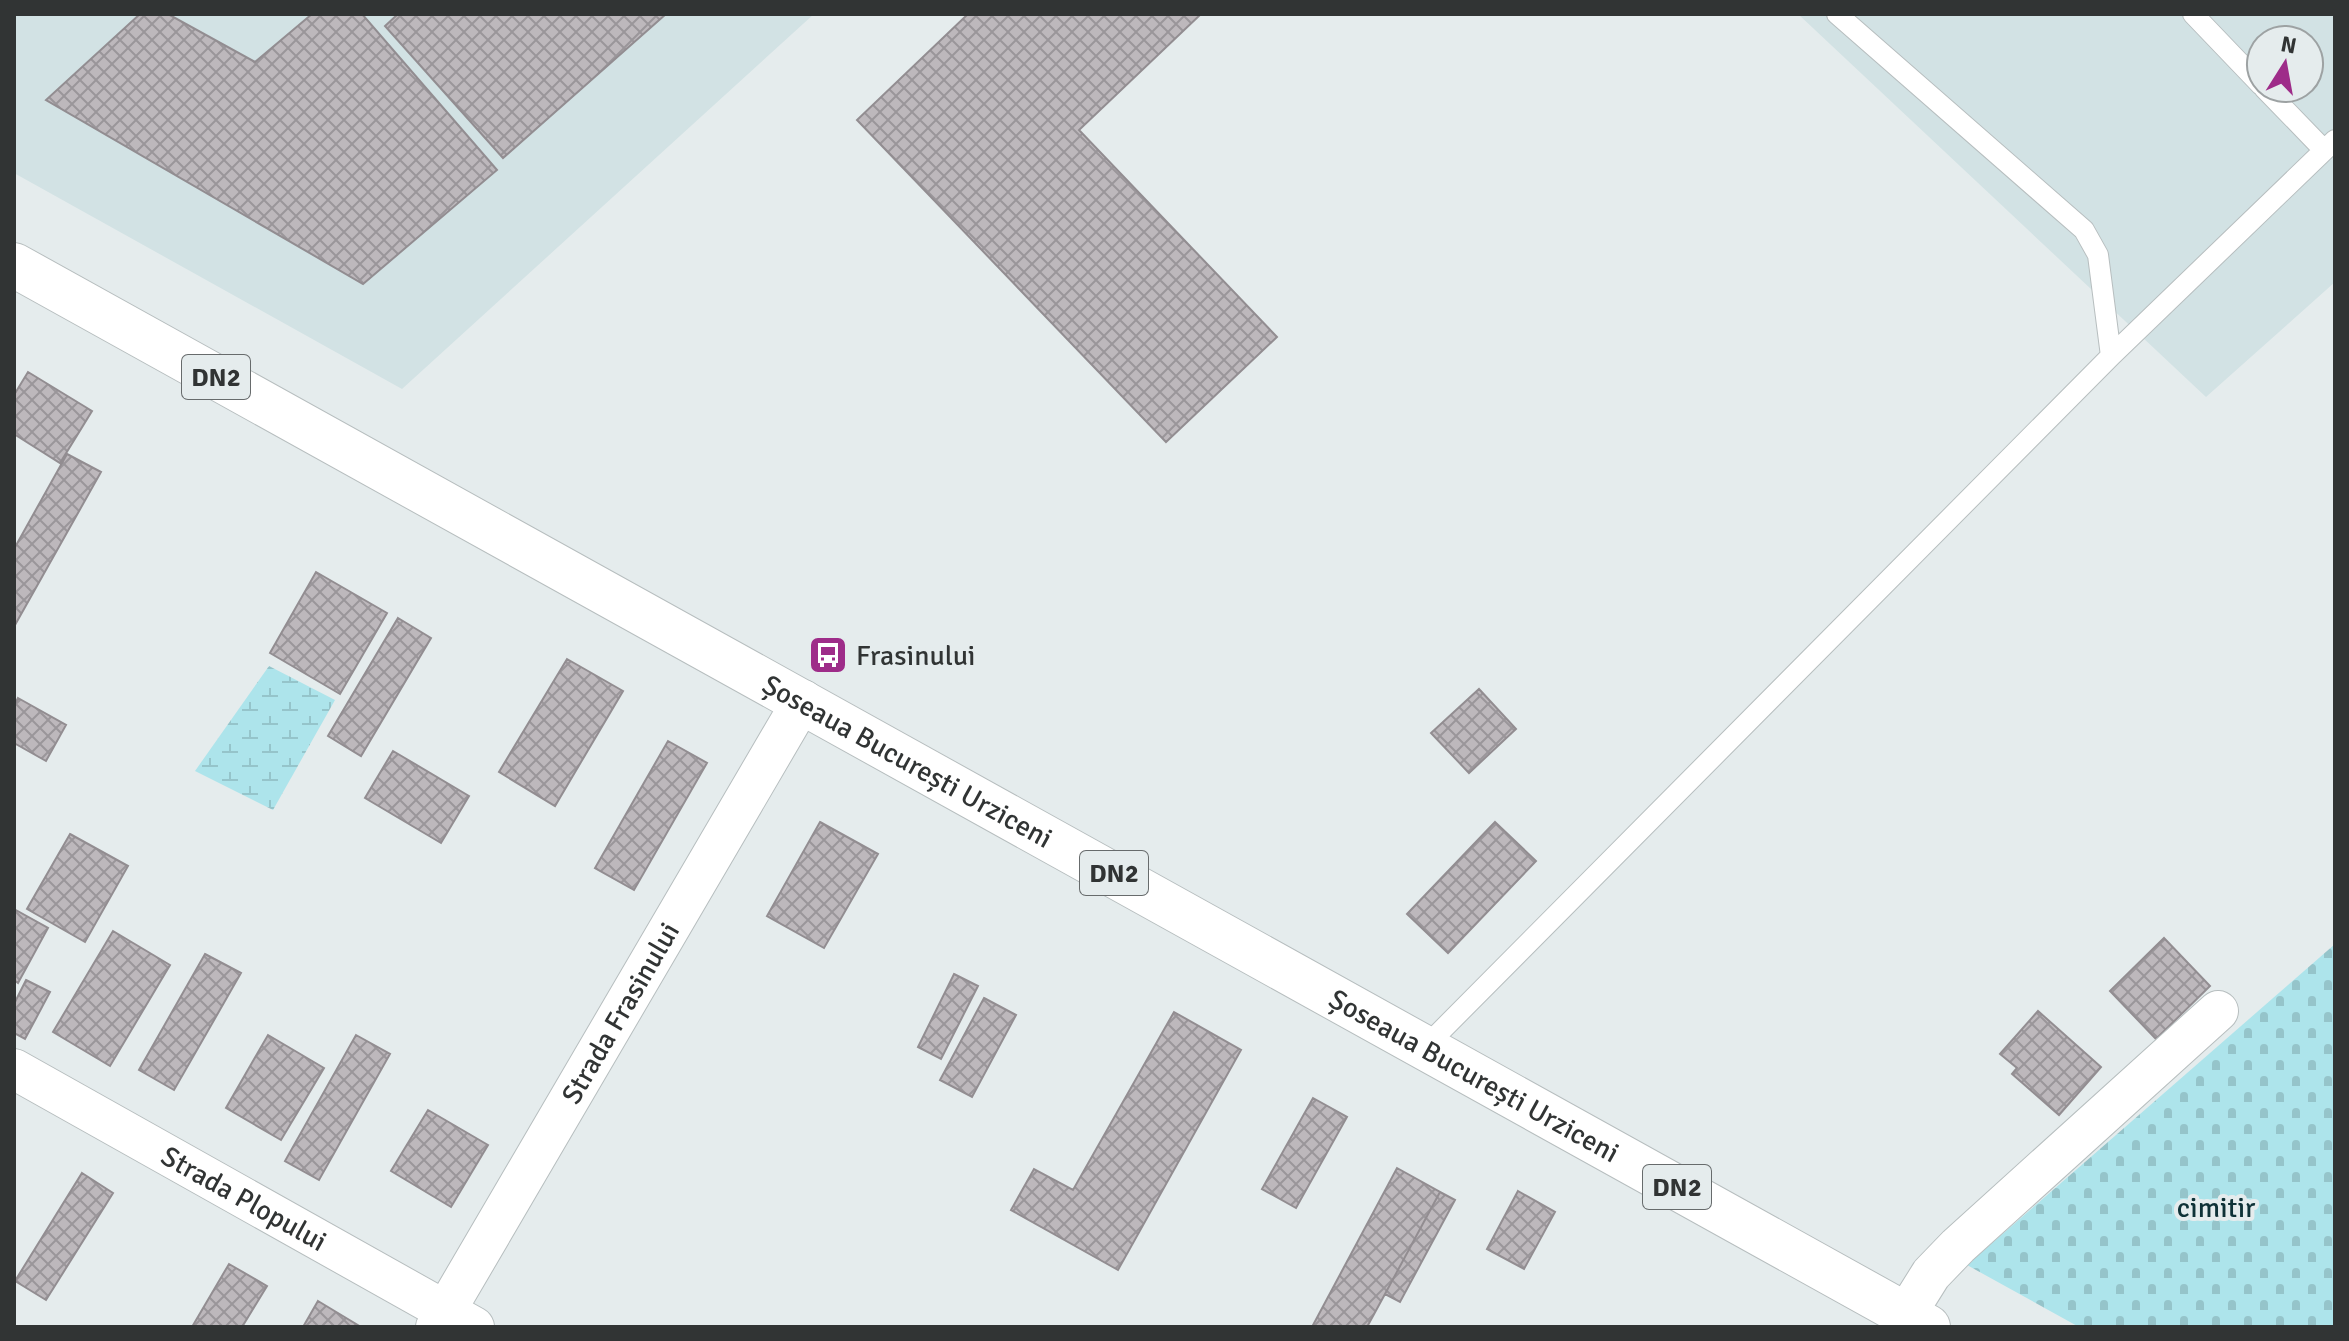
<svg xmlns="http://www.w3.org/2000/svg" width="2349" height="1341" font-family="Signika,sans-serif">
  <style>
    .built { fill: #d2e2e4; fill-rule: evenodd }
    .wetland { fill: url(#wetland-marsh) }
    .cemetery { fill: url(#cemetery-stones) }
    .building { fill: url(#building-cross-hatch); stroke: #928d91; stroke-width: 2 }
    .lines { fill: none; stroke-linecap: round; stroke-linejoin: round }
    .lane-casing { stroke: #b7bebf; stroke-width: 22 }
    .street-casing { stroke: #b7bebf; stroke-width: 42 }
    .highway-casing { stroke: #b7bebf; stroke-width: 46 }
    .lane { stroke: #fff; stroke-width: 20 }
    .street { stroke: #fff; stroke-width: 40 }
    .highway { stroke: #fff; stroke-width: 44 }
    .labels { text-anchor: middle; stroke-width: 8; stroke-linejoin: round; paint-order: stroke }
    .shield { fill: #e5eced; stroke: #676b6c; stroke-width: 2 }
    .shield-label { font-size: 26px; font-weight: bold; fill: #313434 }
    .poi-label { font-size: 28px; fill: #313434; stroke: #e5eced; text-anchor: start }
    .street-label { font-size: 28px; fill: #313434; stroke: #e5eced }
    .park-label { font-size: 28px; fill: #0f3237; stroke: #e5eced }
  </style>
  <defs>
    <pattern id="wetland-marsh" width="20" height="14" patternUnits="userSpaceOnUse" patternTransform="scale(2)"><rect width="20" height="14" fill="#ade4eb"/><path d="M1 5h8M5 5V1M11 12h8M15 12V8" fill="none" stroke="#95c4ca"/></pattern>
    <pattern id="cemetery-stones" width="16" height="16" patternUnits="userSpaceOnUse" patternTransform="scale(2)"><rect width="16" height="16" fill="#ade4eb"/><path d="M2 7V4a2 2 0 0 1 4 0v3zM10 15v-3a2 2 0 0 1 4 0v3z" fill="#95c4ca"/></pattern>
    <pattern id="building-cross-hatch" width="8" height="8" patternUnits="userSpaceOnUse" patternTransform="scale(2)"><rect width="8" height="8" fill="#bdb8bc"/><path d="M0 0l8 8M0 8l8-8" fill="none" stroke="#9a969a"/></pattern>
  </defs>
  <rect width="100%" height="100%" fill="#e5eced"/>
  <path class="built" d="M14 14H814L402 389 14 173Z
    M1798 14H2335V282L2206 397ZM2261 40H2309V88H2261Z"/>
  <path class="wetland" d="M269 666 335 700 273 810 195 771Z"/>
  <path class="cemetery" d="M2335 944V1327H2079L1967 1265Z"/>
  <path class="building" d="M140 14H168L255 62 312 14H362L497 170 363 284 46 100Z
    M398 14H666L503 158 385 26Z
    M968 14H1201L1079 130 1277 337 1166 442 857 120Z
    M28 372 92 411 60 463 14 434V395Z
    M67 454 101 472 15 625 14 549Z
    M316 572 387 613 340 694 270 653Z
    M398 618 431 638 361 756 328 736Z
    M567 659 623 691 555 806 499 772Z
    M1479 689 1516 729 1469 773 1431 733Z
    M18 698 66 725 46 761 14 743V706Z
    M668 741 707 763 634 890 595 868Z
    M393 751 469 796 441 843 365 798Z
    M820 822 878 854 824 948 767 916Z
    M1495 822 1536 861 1448 953 1407 914Z
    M70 834 128 866 85 942 27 909Z
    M14 909 48 928 18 983 14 980Z
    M113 931 170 965 110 1066 53 1032Z
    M2164 938 2210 986 2156 1039 2110 991Z
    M205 954 241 973 174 1090 139 1070Z
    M954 974 978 986 941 1059 918 1047Z
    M26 980 50 992 25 1039 14 1033V1004Z
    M984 998 1016 1015 972 1097 940 1080Z
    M2038 1011 2101 1067 2059 1115 2012 1074 2017 1068 2000 1054Z
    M1174 1012 1241 1050 1118 1270 1011 1210 1034 1169 1073 1190Z
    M268 1035 324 1068 281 1140 226 1108Z
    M356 1035 390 1054 319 1180 285 1161Z
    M1313 1098 1347 1117 1296 1208 1262 1189Z
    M428 1110 488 1145 451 1207 391 1171Z
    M1397 1168 1440 1192 1385 1294 1367 1327H1312Z
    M82 1173 113 1193 46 1300 15 1281Z
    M1518 1191 1555 1212 1524 1269 1487 1249Z
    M1440 1192 1455 1200 1400 1302 1385 1294Z
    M229 1264 267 1286 242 1327H192Z
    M318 1301 361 1327H303Z"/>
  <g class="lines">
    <defs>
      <path id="lane" d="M1837 14 2084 230 2098 255 2111 356
        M2193 14 2261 85
        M2264 88 2324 150
        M1425 1047 2111 356 2335 140"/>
      <g id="street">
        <path id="s1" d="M14 1069 474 1327"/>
        <path d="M1906 1314 1931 1274 1958 1246 2218 1011"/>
        <path id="s2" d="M436 1327 803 700"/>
      </g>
      <g id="highway">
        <path id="s3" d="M14 265 1928 1327"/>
      </g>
    </defs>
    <use href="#lane" class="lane-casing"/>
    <use href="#street" class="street-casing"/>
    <use href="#highway" class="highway-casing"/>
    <use href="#lane" class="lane"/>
    <use href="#street" class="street"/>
    <use href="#highway" class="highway"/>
  </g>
  <defs>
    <symbol id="bus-square" viewBox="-11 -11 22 22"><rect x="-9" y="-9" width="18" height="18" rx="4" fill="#9e2c89" stroke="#e5eced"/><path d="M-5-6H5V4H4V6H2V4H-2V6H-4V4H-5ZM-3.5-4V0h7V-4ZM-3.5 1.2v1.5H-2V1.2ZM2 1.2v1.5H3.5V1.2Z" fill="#fff"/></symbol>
  </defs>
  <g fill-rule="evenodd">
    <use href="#bus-square" x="806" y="633" width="44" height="44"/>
  </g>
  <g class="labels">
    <g class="shield">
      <rect x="182" y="355" width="68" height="44" rx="6"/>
      <rect x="1080" y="851" width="68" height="44" rx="6"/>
      <rect x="1643" y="1165" width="68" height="44" rx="6"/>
    </g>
    <g class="shield-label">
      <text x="216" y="386">DN2</text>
      <text x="1114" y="882">DN2</text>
      <text x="1677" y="1196">DN2</text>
    </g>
    <g class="poi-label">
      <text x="856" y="665">Frasinului</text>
    </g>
    <g class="street-label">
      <text dy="10" stroke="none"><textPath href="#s3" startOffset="1022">Șoseaua București Urziceni</textPath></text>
      <text dy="10" stroke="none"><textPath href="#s2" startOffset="364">Strada Frasinului</textPath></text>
      <text dy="10" stroke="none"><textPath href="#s3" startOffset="1670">Șoseaua București Urziceni</textPath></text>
      <text dy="10" stroke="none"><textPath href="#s1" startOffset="264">Strada Plopului</textPath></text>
    </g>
    <g class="park-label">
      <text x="2216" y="1217">cimitir</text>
    </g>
  </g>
  <rect width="2349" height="1341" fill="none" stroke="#313434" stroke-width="32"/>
  <g transform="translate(2285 64) rotate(11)"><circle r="38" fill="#e5eced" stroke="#9da2a3" stroke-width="2"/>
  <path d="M0-6L14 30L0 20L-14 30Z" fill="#9e2c89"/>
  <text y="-12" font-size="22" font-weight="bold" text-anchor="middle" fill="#313434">N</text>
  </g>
</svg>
